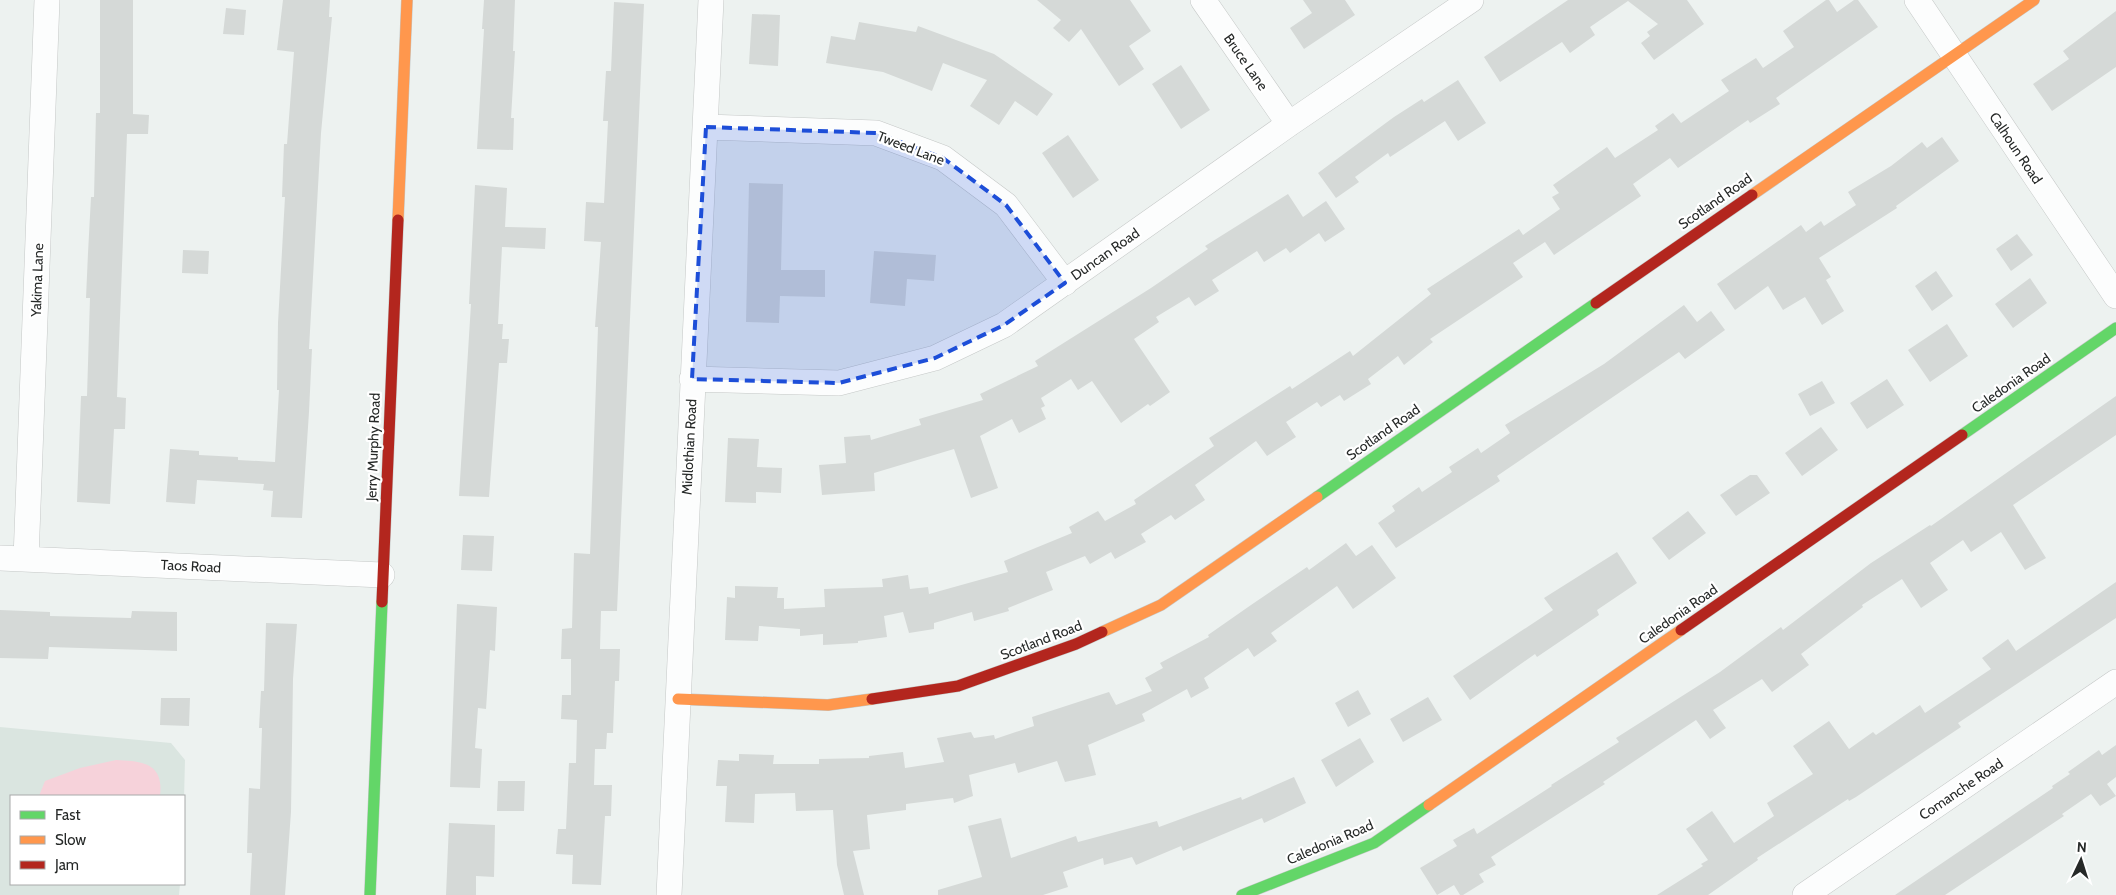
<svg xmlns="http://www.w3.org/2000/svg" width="2116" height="895" font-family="Cabin,sans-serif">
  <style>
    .built { fill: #dae5e0 }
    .green { fill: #f6d2da }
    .building { fill: #d5d9d7 }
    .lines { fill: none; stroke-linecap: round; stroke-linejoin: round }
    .street-casing { stroke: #c5c8c7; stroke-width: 26 }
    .fast-casing { stroke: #c5c8c7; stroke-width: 12 }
    .slow-casing { stroke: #c5c8c7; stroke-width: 12 }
    .jam-casing { stroke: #c5c8c7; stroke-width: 12 }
    .street { stroke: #fcfdfd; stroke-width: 25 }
    .fast { stroke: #63d668; stroke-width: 11 }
    .slow { stroke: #ff974d; stroke-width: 11 }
    .jam { stroke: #b3261e; stroke-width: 11 }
    .marked { fill: #1d4ed8; fill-opacity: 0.2; stroke: #1d4ed8; stroke-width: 4; stroke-dasharray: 10 6; stroke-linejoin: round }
    .labels { text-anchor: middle; stroke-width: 4.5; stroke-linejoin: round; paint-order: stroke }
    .street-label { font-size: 14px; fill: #262928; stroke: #fff }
  </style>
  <rect width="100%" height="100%" fill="#edf2f0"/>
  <path class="built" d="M0 727 171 743 185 760 184 799V796H11V884H180L179 895H0Z"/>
  <path class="green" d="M116 760C142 761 164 763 160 796H39L45 781 80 768Z"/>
  <path class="building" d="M100 0H133V114L149 115 148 134H127L117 397 126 398 125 429H114L110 504 77 502 81 396H87L90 298H86L88 253 91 197H94L96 113H100Z
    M283 0H330L329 17H332L321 133 309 349H312L309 412 302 518 271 517 273 491 263 490 264 484 197 480 195 504 166 502 170 449 199 451V455L238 457V460L275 462 279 390H277L278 323 285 197H282L284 144H287L294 52 277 50Z
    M484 0H515L513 51H515L511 118H514L513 150 477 149 484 29H482Z
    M1037 0H1130L1151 31 1129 46 1144 69 1119 86 1081 29 1069 42 1053 28 1061 20Z
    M1303 0H1345L1355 15 1304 49 1290 28 1312 13Z
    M1568 0H1687L1704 24 1654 60 1641 43 1650 36 1647 32 1658 24 1628 1 1590 27 1595 35 1570 53 1562 42 1500 82 1484 57Z
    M1826 0H1829L1837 12 1854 0H1858L1878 27 1776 98 1780 104 1750 123 1748 120 1678 168 1670 158 1633 184 1641 196 1554 255 1545 242 1513 263 1523 277 1430 339 1433 342 1404 365 1398 356 1368 379 1371 384 1344 401 1340 395 1321 407 1317 402 1286 422 1296 437 1267 456 1256 441 1195 485 1205 500 1175 520 1171 515 1141 534 1146 542 1115 559 1111 552 1090 564 1085 556 1046 572 1053 590 1008 608 1009 611 974 621 972 612 934 623V629L909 633 903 612 884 616 887 637 858 641V643L823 645V634L800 636V629L759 626 758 641 725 640 727 597 735 598V586L778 587 777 598H784V609L825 607 824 589 883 587 882 579 908 575 910 589 928 587 929 594 1008 572 1004 561 1072 533 1069 527 1098 511 1105 521 1136 504 1134 500 1214 446 1209 438 1290 386 1292 389 1350 351 1353 356 1431 294 1427 289 1519 229 1523 235 1560 209 1552 197 1559 193 1553 185 1607 147 1615 158 1658 130 1655 126 1673 113 1681 123 1729 91 1721 80 1756 58 1763 68 1794 47 1783 31Z
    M614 2 644 4 617 611H601L600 649H620L619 681H615L613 733H607L606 749H595L594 785H612L611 816H605L601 885 572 884 573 855 556 854 558 829H566L569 763H576L577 720 561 719 562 695H571V659H561L562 629 572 628 574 553 590 554 598 327H595L601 242 584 241 586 202 604 203 608 121H603L606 71H611Z
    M226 8 246 10 244 35 223 34Z
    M2116 11V67L2052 111 2033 84 2069 59 2063 51Z
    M752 14 780 15 778 66 749 64Z
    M859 22 916 32 918 26 994 54 1053 94 1037 116 1015 101 999 125 970 106 987 80 943 63 932 91 883 72 826 63 831 36 855 40Z
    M1181 65 1210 110 1181 129 1152 84Z
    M1458 80 1486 123 1458 141 1445 121 1390 157 1388 153 1355 177 1359 182 1336 198 1318 173 1394 117 1422 99 1424 102Z
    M1068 135 1099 180 1073 198 1042 153Z
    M1942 137 1959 161 1896 206 1897 208 1819 258 1831 277 1826 280 1844 311 1822 325 1805 297 1783 310 1768 286 1735 310 1717 284 1801 225 1806 232 1821 221 1824 226 1856 205 1848 192 1891 166 1922 142 1927 148Z
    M749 183 783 184 781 270H825V297L780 296 779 323 746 322Z
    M475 185 507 188 505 227 546 228 545 249 502 247 498 324H503L502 339H509L507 363H499L489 497 459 496 471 304H469Z
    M1288 194 1303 217 1326 201 1345 229 1325 242 1319 233 1290 253 1286 248 1264 262 1257 251 1212 280 1219 291 1195 306 1189 297 1156 317 1159 322 1134 339 1170 392 1150 406 1148 404 1121 423 1092 381 1078 390 1071 379 1041 398 1045 406 1041 408 1046 419 1019 433 1012 419 980 436 998 488 971 498 954 449 874 473 875 491 822 495 819 465 846 463 844 437 870 435 871 440 921 425 919 419 983 400 980 394 1038 366 1035 361 1151 288 1208 249 1205 246Z
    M2017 234 2033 255 2011 271 1996 249Z
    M183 250 209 251 208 274 182 273Z
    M874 251 936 255 934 281 907 279 905 306 870 303Z
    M1936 271 1953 296 1932 311 1915 286Z
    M2030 278 2047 303 2013 328 1995 304Z
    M1684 305 1697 322 1711 311 1725 330 1685 359 1679 352 1497 476 1500 481 1396 548 1378 523 1395 511 1392 506 1419 487 1422 492 1452 472 1449 467 1478 448 1481 453 1510 433 1505 425 1604 364Z
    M1947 324 1968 356 1930 382 1908 350Z
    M1887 379 1904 405 1867 429 1850 403Z
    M1822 381 1835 403 1810 416 1798 394Z
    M2116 396V435L2013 505 2046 558 2025 570 2001 532 1971 552 1963 540 1930 563 1948 590 1921 608 1902 579 1862 605 1863 607 1801 654 1809 665 1772 692 1762 679 1713 710 1726 728 1710 739 1696 720 1603 782 1605 784 1491 857 1496 865 1479 874 1484 882 1463 895H1460L1454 885 1437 895 1420 868 1457 846 1453 840 1474 828 1477 834 1552 786 1551 785 1619 742 1616 738 1720 672 1781 627 1783 630 1871 563 1930 525 1931 526Z
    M1821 427 1838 450 1802 476 1785 453Z
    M728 438 759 439 757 467 782 468 781 493 756 492V503L725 502Z
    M1750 475H1757L1770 493 1736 516 1720 495Z
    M1688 511 1706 533 1669 560 1652 538Z
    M463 535 494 536 492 571 461 570Z
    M1346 543 1356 556 1372 545 1396 578 1353 609 1337 586 1271 633 1277 641 1254 657 1248 648 1204 678 1209 688 1191 698 1187 689 1142 714 1145 721 1088 745 1096 775 1065 782 1057 761 1018 773 1015 763 969 775 973 796 954 803 953 798 906 804V810L867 815 870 849 853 851 864 895H844L837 865 833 810 796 811 795 793 755 794 754 823 725 822 727 786H716L718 760 739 761V754L774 755 773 764H819V759L869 758V756L903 752 905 768 944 762 937 738 971 732 974 738 994 735 995 739 1034 726 1032 717 1109 692 1116 705 1152 691 1145 678 1163 668 1160 663 1209 637 1208 635 1251 605 1307 567 1309 570Z
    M1617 552 1637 583 1597 610 1599 615 1537 657 1535 654 1470 700 1453 676 1553 610 1544 598Z
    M2116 582V618L1958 723 1961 727 1856 797 1849 801 1848 799 1757 858 1758 860 1708 895H1657L1703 866 1701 864 1708 860 1686 829 1712 811 1734 843 1774 816 1767 803 1813 774 1793 746 1829 721 1849 749 1873 732 1876 735 1920 705 1925 713 1991 669 1982 658 2008 639 2016 651Z
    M457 604 497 607 495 651 490 650 486 709 478 708 475 748 482 749 480 788 450 787Z
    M0 610 50 612V616L131 618 132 611 177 612V651L49 647 48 659 0 658Z
    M266 623 297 624 293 679 291 812 285 895H250L252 853H247L249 788 260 789 262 728H259L261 691H264Z
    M1358 690 1371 714 1348 727 1335 703Z
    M1428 697 1442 720 1403 742 1390 719Z
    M161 698H190L189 726 160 725Z
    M1360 738 1374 762 1336 787 1321 760Z
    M2116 745V777L2107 784 2116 796 2100 806 2091 794 2062 814 2064 816 1945 895H1895L2053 788 2052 786 2070 774 2068 772 2099 750 2102 755Z
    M1294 777 1306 803 1264 823 1262 818 1183 851 1181 846 1136 865 1132 857 1104 865 1103 858 1063 872 1068 887 1043 895H938V890L982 877 968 826 1001 818 1011 858 1076 836 1078 842 1157 821 1159 827 1241 797 1242 800Z
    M498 781H525L524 811H497Z
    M449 823 495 825 494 877 476 876V895H446Z"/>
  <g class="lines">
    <defs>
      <path id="street" d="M1203 0 1289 124
        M1917 0 2116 296
        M706 127 876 133 943 158 1006 205 1065 283
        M692 379 839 383 935 358 1004 325 1289 124 1471 0
        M0 558 382 575
        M26 559 47 0
        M669 895 711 0
        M1805 895 2116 682"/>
      <path id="fast" d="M1962 435 2116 328
        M1317 497 1596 303
        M370 895 382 602
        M1242 895 1374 843 1429 805"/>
      <path id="slow" d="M1752 195 2034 0
        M398 220 407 0
        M1102 632 1161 605 1317 497
        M678 699 828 705 872 699
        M1429 805 1681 630"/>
      <path id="jam" d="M1596 303 1752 195
        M382 602 398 220
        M1681 630 1962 435
        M872 699 958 686 1076 644 1102 632"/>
    </defs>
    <use href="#street" class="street-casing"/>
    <use href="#fast" class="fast-casing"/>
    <use href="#slow" class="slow-casing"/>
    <use href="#jam" class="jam-casing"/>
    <use href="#street" class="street"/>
    <use href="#fast" class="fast"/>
    <use href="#slow" class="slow"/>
    <use href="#jam" class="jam"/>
  </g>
  <path class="marked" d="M706 127 876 133 943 158 1006 205 1065 283 1004 325 935 358 839 383 692 379Z"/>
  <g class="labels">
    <g class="street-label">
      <text transform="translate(1246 62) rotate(55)" y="5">Bruce Lane</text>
      <text transform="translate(911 148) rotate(21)" y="5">Tweed Lane</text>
      <text transform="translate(2016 148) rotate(56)" y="5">Calhoun Road</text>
      <text transform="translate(1715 201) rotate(-35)" y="5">Scotland Road</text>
      <text transform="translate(1105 254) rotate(-35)" y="5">Duncan Road</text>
      <text transform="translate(37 280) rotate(-88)" y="5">Yakima Lane</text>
      <text transform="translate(2011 383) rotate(-35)" y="5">Caledonia Road</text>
      <text transform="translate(1383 432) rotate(-35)" y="5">Scotland Road</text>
      <text transform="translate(373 447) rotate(-88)" y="5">Jerry Murphy Road</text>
      <text transform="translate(689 447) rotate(-87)" y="5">Midlothian Road</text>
      <text transform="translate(191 566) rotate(3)" y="5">Taos Road</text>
      <text transform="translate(1678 614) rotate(-35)" y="5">Caledonia Road</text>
      <text transform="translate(1041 640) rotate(-21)" y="5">Scotland Road</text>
      <text transform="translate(1961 789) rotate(-34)" y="5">Comanche Road</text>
      <text transform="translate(1330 842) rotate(-23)" y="5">Caledonia Road</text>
    </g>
  </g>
  <rect x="10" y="795" width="175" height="90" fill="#ffffff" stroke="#a8a9a9"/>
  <rect x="20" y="811" width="25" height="8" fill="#63d668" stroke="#a8a9a9"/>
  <text x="55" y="820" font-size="15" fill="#262928">Fast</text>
  <rect x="20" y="836" width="25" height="8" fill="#ff974d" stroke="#a8a9a9"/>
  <text x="55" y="845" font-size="15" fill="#262928">Slow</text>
  <rect x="20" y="861" width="25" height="8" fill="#b3261e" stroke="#a8a9a9"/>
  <text x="55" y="870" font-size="15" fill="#262928">Jam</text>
  <g transform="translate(2081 860) rotate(4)" stroke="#ffffff" stroke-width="4" paint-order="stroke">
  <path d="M0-4L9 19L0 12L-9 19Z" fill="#262928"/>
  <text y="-8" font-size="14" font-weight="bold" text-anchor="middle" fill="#262928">N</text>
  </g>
</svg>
